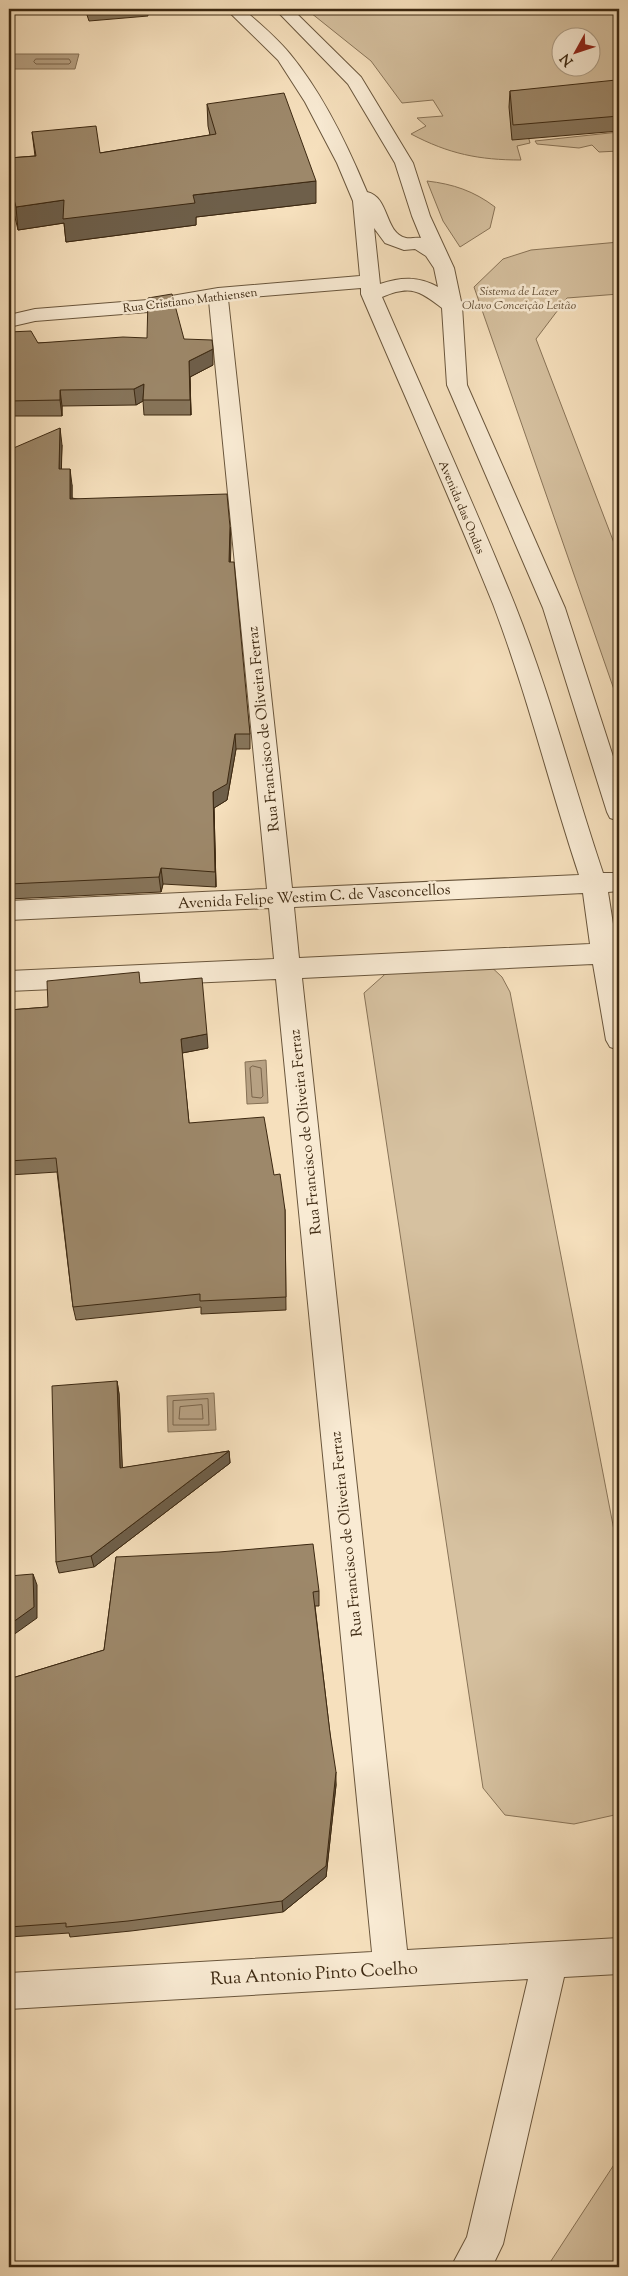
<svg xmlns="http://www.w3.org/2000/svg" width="628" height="2276" font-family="'Sorts Mill Goudy',serif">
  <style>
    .green { fill: #d6c1a0; stroke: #897458; fill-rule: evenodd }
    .water { fill: #b7a183; stroke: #867155 }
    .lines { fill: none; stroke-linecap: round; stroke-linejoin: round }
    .shore { stroke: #7a644a; stroke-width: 1 }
    .minor-casing { stroke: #6a563c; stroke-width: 2 }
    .minor { fill: #f9ebd4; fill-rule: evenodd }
    .wall { fill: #87755b; stroke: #3c2811 }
    .shaded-wall { fill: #6e5f4a; stroke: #3c2811 }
    .building { fill: #9d886a; stroke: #3c2811 }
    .labels { text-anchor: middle; stroke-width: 5; stroke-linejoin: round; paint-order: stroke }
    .far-park-label { font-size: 12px; font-style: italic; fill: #624e35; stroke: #f9ebd4 }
    .far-street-label { font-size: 12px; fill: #3c2811; stroke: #f9ebd4 }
    .street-label { font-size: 15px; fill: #3c2811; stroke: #f9ebd4 }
    .near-street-label { font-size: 18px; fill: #3c2811; stroke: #f9ebd4 }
  </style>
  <rect width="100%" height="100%" fill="#f6e0bd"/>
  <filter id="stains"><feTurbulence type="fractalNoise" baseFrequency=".004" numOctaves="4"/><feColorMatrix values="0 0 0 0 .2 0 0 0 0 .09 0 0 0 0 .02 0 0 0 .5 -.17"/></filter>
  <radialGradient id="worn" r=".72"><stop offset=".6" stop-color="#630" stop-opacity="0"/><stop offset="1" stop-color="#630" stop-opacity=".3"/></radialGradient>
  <path class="green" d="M306 9H619V104L520 106 530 143 517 146 521 160C479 160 449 154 411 134L426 126 417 118 443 116 433 100 402 103 371 61ZM560 38H590V68H560Z
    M619 132V151L599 152 592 145 579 148 537 144 535 141Z
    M427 181C453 184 474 191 495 207L490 228 460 247 443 221Z
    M619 242V294L567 298 536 339 619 556V704L474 287 503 259 531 250Z
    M402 959 485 961 502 977 510 992 619 1556V1814L574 1824 505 1815 483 1788 364 993Z
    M619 2157V2267H547Z"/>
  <path class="water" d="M9 54H79L75 69H9Z
    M266 1060 268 1103 247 1104 245 1062Z
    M214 1393 216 1430 168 1432 167 1396Z"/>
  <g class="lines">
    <path class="shore" d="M36 59H69L71 62 69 64H36L34 62Z
      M253 1066 261 1068 263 1096 261 1098 252 1097 250 1068Z
      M208 1399 209 1425H173V1401Z
      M202 1405 203 1419H179L180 1407Z"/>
    <defs>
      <path id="minor" d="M226 9H243C259 23 277 38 290 54 323 94 347 144 367 192 390 197 384 233 406 238 410 239 416 237 421 238L412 216 395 163 348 84 275 9H292L361 77 413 163 430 216 454 268 462 306 467 385 565 608 619 775V821L610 818 607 812 543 608 447 385 442 308C419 290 410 285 382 297 426 399 473 501 515 605 550 693 573 784 603 873H619V891L608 892 616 943H619V1050L610 1047 606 1040 593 964 302 978 407 1950 619 1938V1974L564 1977 503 2244 492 2267H451L467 2237 528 1979 9 2009V1973L372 1952 276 979 9 991V971L274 959 269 908 9 920V901L267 889 209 301 148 312 35 321 9 327V315L35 309 148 300 218 288 360 276 353 201 337 163 305 102 278 60ZM374 228 385 243 404 250 415 249 426 256 434 268 438 287C418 276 401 277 380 284ZM361 288V294C405 397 451 500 493 604 527 693 549 785 579 875L292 888 228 299ZM583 893 590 944 299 958 294 907Z"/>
    </defs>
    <use href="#minor" class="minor-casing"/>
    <use href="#minor" class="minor"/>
  </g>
  <path class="wall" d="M85 9H147L148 16 89 21Z
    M619 85V131L512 140 509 107 510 91Z
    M207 104 316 203 196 217V225L66 242 64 223 18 230 9 192V158L35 156 32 132 100 153 210 135 208 126Z
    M9 332 38 343 184 339 213 365 190 377 191 415H144L143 401 136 405 62 406V416H9Z
    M62 445 61 469 72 485V498L230 527V562L250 734V749H236L227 800 214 808 216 887 163 884 161 892 9 899V450Z
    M140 983 208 1048 182 1053 189 1123 274 1175 285 1210 286 1310 201 1314V1307L76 1320 73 1307 57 1172 9 1175V1010L48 1007Z
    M117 1381 119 1394 122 1468 229 1451 230 1463 94 1567 59 1573 56 1562Z
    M116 1557 319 1591V1606H315L336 1785 326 1877 283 1912 131 1931 70 1937 69 1933 9 1937V1679L104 1650Z"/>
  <path class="shaded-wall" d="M9 9H12L9 45Z
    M316 181V203L196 217V225L66 242 64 223 18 230 16 207 64 200 193 195Z
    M213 349V365L190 377 191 415 189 361Z
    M144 384 143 401 136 405 134 389Z
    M60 390 62 406V416L60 400Z
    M60 428 62 445 61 485 59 469Z
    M70 469 72 485V515L70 499Z
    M230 527 231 543 230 578 229 562Z
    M235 734 236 749 227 800 214 808 216 887 213 792Z
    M161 868 163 884 161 892 159 877Z
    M207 1034 208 1048 182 1053 181 1039Z
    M117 1381 119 1394 123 1480 120 1468Z
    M229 1451 230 1463 94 1567 91 1556Z
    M33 1574 37 1585V1618L9 1638V1625Z
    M336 1772V1785L326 1877 283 1912 282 1901Z"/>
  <path class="building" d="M616 80 619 85V116L513 125 510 91Z
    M284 93 316 181 193 195 195 203 63 219 64 200 16 207 9 181V158L36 156 32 132 96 126 100 153 216 134 207 104Z
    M172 294 184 339 212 340 213 349 189 361 190 400H143L144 384 134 389 60 390V400L9 401V332L31 331 38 343 123 337 147 338 148 298Z
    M60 428 59 469H70V499L227 494 230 527 229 562H234L250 734H235L227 784 213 792 215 872 161 868 159 877 9 884V450Z
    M139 972 140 983 202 978 207 1034 181 1039 189 1123 264 1117 274 1175 280 1174 285 1210 286 1297 200 1301V1294L73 1307 56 1158 9 1161V1010L48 1007 47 981Z
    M117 1381 120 1468 229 1451 91 1556 56 1562 52 1386Z
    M313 1544 319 1591 313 1592 330 1733 336 1772 326 1866 282 1901 128 1921 66 1927V1923L9 1927V1679L104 1650 116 1557 219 1552Z
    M33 1574 34 1607 9 1625V1576Z"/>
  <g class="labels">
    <g class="far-park-label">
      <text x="519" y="295">Sistema de Lazer<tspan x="519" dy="14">Olavo Conceição Leitão</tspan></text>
    </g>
    <g class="far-street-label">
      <text transform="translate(190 300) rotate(-7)" y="4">Rua Cristiano Mathiensen</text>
      <text transform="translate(462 507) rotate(67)" y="4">Avenida das Ondas</text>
    </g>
    <g class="street-label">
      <text transform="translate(263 729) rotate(-96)" y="5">Rua Francisco de Oliveira Ferraz</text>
      <text transform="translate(314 896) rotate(-3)" y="5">Avenida Felipe Westim C. de Vasconcellos</text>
      <text transform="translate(305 1132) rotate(-96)" y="5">Rua Francisco de Oliveira Ferraz</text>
      <text transform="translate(346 1534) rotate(-96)" y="5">Rua Francisco de Oliveira Ferraz</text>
    </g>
    <g class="near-street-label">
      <text transform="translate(314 1973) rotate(-3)" y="6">Rua Antonio Pinto Coelho</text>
    </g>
  </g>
  <rect width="628" height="2276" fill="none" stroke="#f6e0bd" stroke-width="30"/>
  <rect x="10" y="10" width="608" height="2256" fill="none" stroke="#3c2811" stroke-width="2.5"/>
  <rect x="15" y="15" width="598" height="2246" fill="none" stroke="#3c2811"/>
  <g transform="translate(576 52) rotate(230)"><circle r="24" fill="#f9ebd4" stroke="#ad9d86"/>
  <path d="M0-4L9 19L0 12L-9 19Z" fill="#8f2418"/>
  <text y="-8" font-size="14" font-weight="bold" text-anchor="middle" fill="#3c2811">N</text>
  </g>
  <rect width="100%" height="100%" filter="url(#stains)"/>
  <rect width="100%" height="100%" fill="url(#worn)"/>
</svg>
